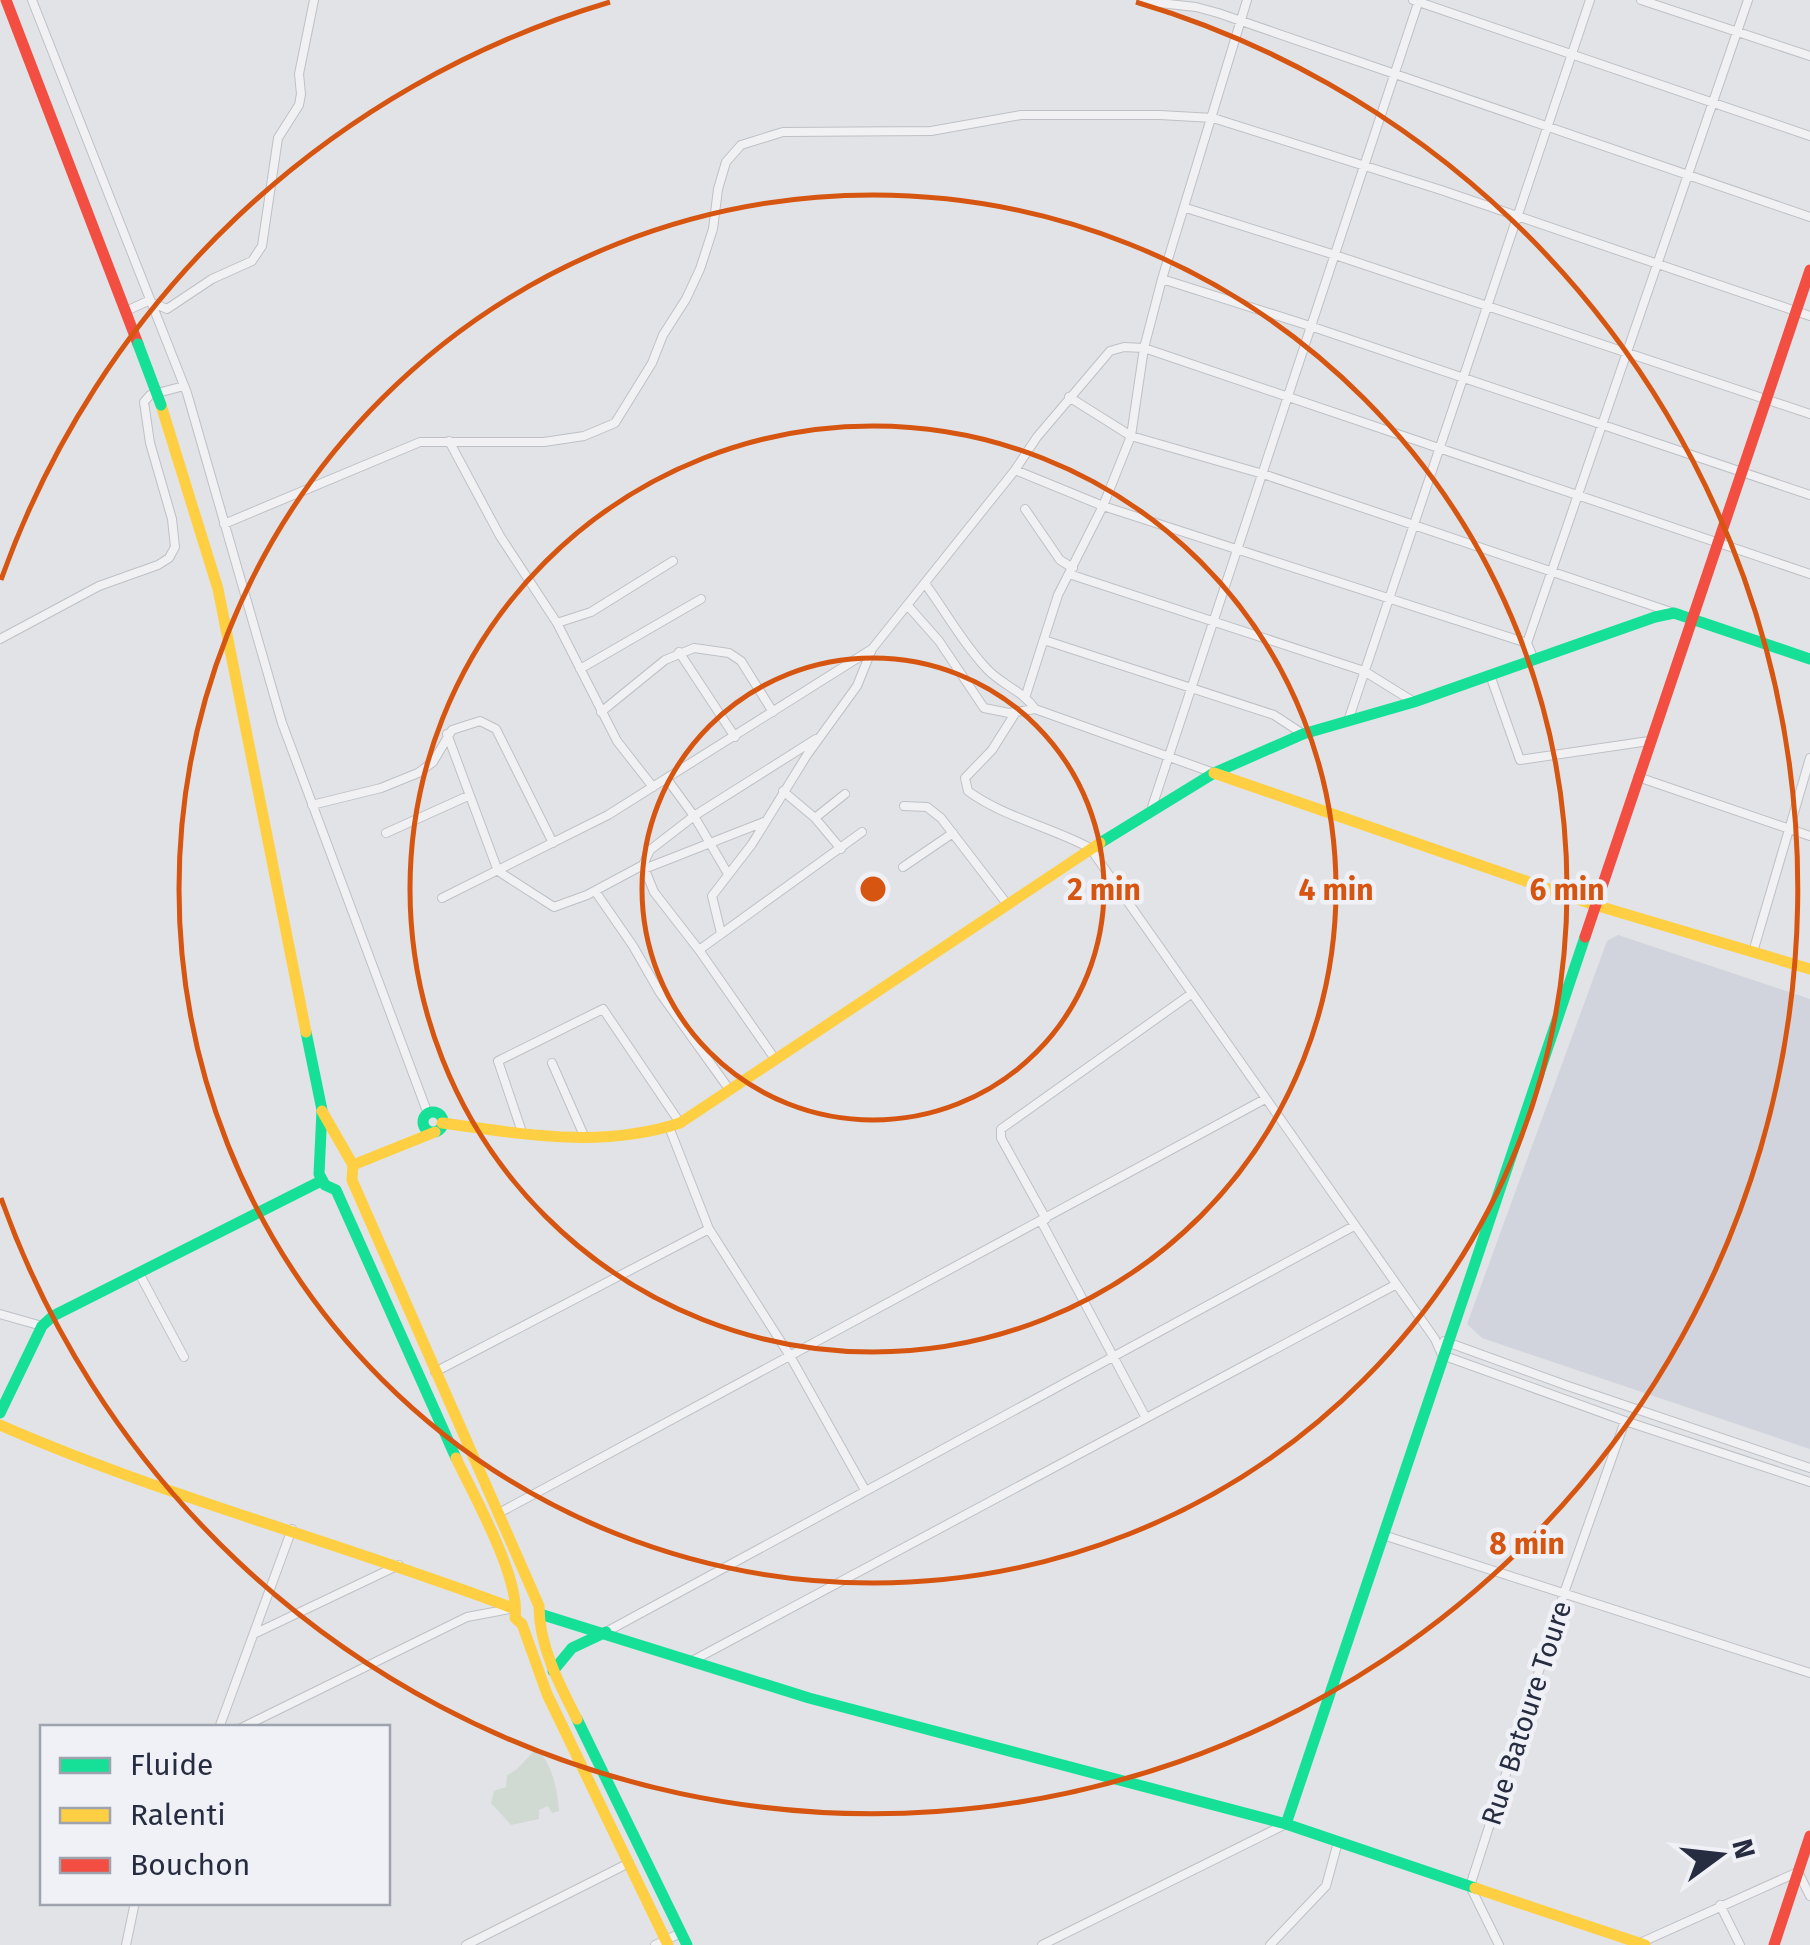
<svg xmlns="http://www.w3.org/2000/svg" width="1810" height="1945" font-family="'Fira Sans',sans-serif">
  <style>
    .built { fill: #d1d4dc }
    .green { fill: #d0dad2 }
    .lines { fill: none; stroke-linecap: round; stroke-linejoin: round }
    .street-casing { stroke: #bec0c5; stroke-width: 10 }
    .street { stroke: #f1f1f3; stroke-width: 8 }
    .fast { stroke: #16e098; stroke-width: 11 }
    .slow { stroke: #ffcf43; stroke-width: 11 }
    .jam { stroke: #f24e42; stroke-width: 11 }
    .fast-bridge { stroke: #16e098; stroke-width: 11 }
    .ring { fill: none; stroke: #d55511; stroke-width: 5 }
    .labels { text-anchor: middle; stroke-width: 9; stroke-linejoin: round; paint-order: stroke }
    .street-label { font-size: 28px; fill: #272d41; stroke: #eff1f6 }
    .centre { fill: #d55511; stroke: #eff1f6; stroke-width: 5 }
    .ring-label { font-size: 30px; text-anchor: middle; font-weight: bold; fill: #d55511; stroke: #eff1f6; stroke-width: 9; stroke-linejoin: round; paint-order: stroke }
  </style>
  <rect width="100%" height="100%" fill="#e1e3e7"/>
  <path class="built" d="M1618 935 1810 999V1449L1482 1338 1467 1324 1607 941Z"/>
  <path class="green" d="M537 1749C553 1766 557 1788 559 1811L552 1813 548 1806 539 1810V1819L511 1825 491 1803 494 1791 506 1787 507 1775C520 1770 525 1758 537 1749Z"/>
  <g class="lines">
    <defs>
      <path id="street" d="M32 0 187 393 282 723 428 1114
        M1413 0 1810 136
        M1641 0 1810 56
        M1141 1 1196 7 1218 13 1810 217
        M1186 208 1335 255 1810 414
        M1162 279 1310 326 1810 495
        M126 311 148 301 167 309 212 279 252 261 262 246 278 138 299 105 301 94 299 74 314 0
        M1069 397 1131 436 1144 348 1162 279 1247 0
        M449 441 500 536 557 623 617 741 653 787
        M1015 470 1103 506 1527 643
        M1025 509 1060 560 1073 568
        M224 524 420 442H544L584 436 615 423 652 363 663 335 686 299 700 269 713 229 718 189 726 162 741 145 783 132 931 131 1021 115H1160L1213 118 1441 190 1810 316
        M1069 574 1364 671 1414 702
        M909 607 939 641 984 708 1009 713 1035 709C1023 691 1002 685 987 669 963 644 946 612 926 585
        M557 623 591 612 673 561
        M0 639 99 586 158 565 169 558 175 547 172 519 150 443 144 402 150 395 184 386
        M1043 642 1047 641 1274 715 1303 734
        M679 652 735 737
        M1534 660 1527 643 1748 0
        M580 669 701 599
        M1490 675 1520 760 1649 741
        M1026 695 1058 595 1103 506 1131 436 1263 474 1674 613
        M1035 709 1214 773
        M601 712 665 660 694 648 729 653 741 661 773 712
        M1016 712 992 750 965 778 968 791C1003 817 1051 827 1090 848L1435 1339 1442 1355 1625 1421 1810 1482
        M1348 721 1590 0
        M447 734 498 871 554 907 587 895 643 865 650 850 694 816 667 779
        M1638 777 1810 836
        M783 791 815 818 841 849
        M312 805 381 788 418 773 433 762 452 730 480 721 496 729 553 843
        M904 806 927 807 941 818 1007 904
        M1152 807 1419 0
        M815 818 845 794
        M386 833 468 796
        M643 865 654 892 699 950 775 1059
        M903 867 953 833
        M644 869 764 822
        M728 874 694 816 816 739
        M595 891 633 946 660 993 729 1089
        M442 898 608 815 872 649 1015 470 1037 437 1110 351 1124 347 1144 348 1810 574
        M721 933 712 896 752 844 807 755 857 686 872 649
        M699 950 862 832
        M1753 952 1810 758
        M552 1063 585 1138
        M669 1127 709 1229 790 1356 865 1490
        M522 1132 498 1061 603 1009 680 1123
        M1046 1219 1001 1138V1129L1191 994
        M1041 1221 1146 1418
        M140 1275 184 1357
        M0 1314 42 1326
        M1444 1341 1568 1386 1810 1468
        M435 1372 709 1229
        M499 1513 1265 1099
        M1383 1535 1810 1673
        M606 1632 1354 1226
        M256 1633 399 1565
        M692 1661 1395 1285
        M219 1728 292 1529
        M241 1728 467 1617 510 1609
        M1720 1905 1740 1945
        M1640 1943 1798 1872 1810 1896
        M126 1945 135 1902
        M466 1945 629 1863
        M655 1945 681 1933
        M1042 1945 1286 1824
        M1270 1945 1326 1886 1338 1842
        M1499 1945 1470 1886 1564 1593 1625 1421"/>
    </defs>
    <use href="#street" class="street-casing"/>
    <use href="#street" class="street"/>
    <path class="fast" d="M1100 843 1214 773 1303 734 1414 702 1655 617 1674 613 1810 659
      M306 1032 322 1110 319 1174 325 1185 336 1190 456 1458
      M423 1122a10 10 0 1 1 20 0a10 10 0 1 1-20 0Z
      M0 1413 42 1326 53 1316 321 1181
      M540 1614 809 1698 1286 1824 1475 1888
      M553 1671 572 1648 606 1632
      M577 1719 687 1945
      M1286 1824 1585 937"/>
    <path class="slow" d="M161 405 218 589 306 1032
      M1214 773 1595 905 1810 969
      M322 1111 353 1165 352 1180 539 1606C539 1646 559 1684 577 1719
      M442 1123C523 1134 601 1149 680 1123L1100 843
      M353 1165 435 1132
      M0 1425C167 1498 345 1544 515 1609
      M456 1458C474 1496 521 1579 515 1618L522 1624 547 1694 668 1945
      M1475 1888 1645 1945"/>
    <path class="jam" d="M6 0 138 344
      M1585 937 1810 270
      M1774 1945 1810 1836"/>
    <path class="fast-bridge" d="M138 344 161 405"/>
  </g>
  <g class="ring">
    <circle cx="873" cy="889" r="231"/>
    <circle cx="873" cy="889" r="463"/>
    <circle cx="873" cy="889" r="694"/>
    <path d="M1 580A925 925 0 0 1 610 2M1136 2A925 925 0 1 1 1 1198"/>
  </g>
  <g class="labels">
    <g class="street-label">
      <text transform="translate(1526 1713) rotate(-72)" y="10">Rue Batoure Toure</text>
    </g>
  </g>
  <circle cx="873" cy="889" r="15" class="centre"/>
  <g class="ring-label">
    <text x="1104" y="900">2 min</text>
    <text x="1336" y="900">4 min</text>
    <text x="1567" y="900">6 min</text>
    <text x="1527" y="1554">8 min</text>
  </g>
  <rect x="40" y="1725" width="350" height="180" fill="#eff1f6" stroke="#9fa3ae" stroke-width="2.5"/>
  <rect x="60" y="1758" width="50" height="15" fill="#16e098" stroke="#9fa3ae" stroke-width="2.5"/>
  <text x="130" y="1775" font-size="30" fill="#272d41">Fluide</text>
  <rect x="60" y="1808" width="50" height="15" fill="#ffcf43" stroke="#9fa3ae" stroke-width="2.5"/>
  <text x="130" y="1825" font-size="30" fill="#272d41">Ralenti</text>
  <rect x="60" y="1858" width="50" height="15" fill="#f24e42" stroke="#9fa3ae" stroke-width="2.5"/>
  <text x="130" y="1875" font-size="30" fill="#272d41">Bouchon</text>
  <g transform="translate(1720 1855) rotate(75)" stroke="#eff1f6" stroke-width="8" paint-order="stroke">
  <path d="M0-8L18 38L0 25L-18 38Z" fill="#272d41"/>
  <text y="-15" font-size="28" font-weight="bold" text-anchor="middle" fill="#272d41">N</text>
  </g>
</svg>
